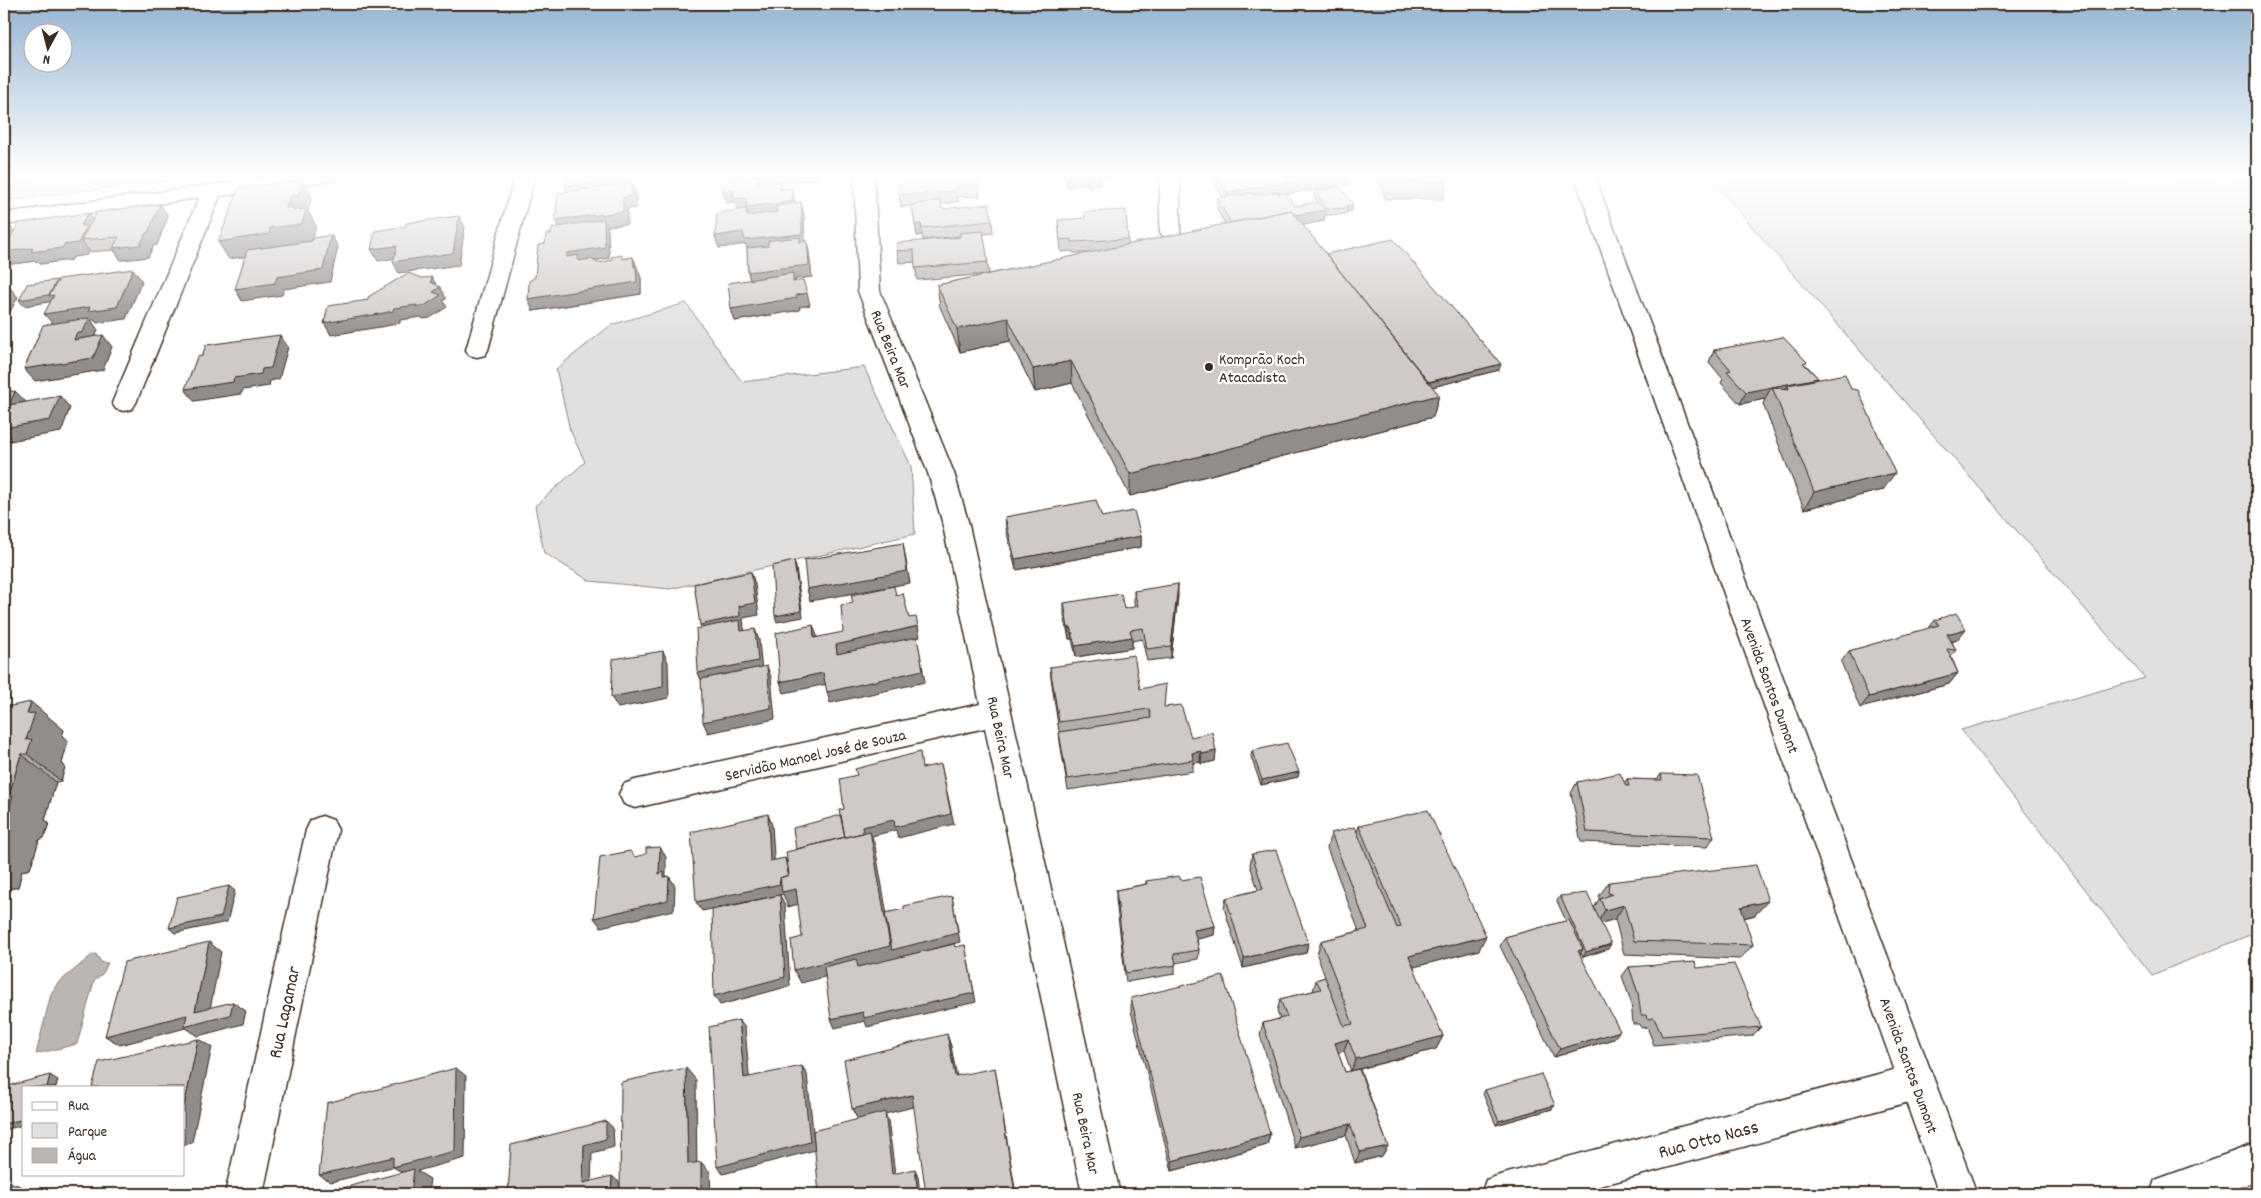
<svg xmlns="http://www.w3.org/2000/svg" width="2261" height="1198" font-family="Dekko,sans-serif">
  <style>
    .green { fill: #e2e0de; stroke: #8e857e }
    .water { fill: #bcb6b3; stroke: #887e77 }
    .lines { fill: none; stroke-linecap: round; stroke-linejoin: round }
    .minor-casing { stroke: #3b2a1e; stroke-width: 3 }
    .primary-casing { stroke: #3b2a1e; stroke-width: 3 }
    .minor { fill: #fff; fill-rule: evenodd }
    .primary { fill: #fff; fill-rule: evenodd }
    .wall { fill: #b2aeab; stroke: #3b2a1e; fill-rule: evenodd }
    .shaded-wall { fill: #918d8b; stroke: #3b2a1e }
    .building { fill: #cfcac7; stroke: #3b2a1e }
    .poi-dot { fill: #3b2a1e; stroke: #fff; stroke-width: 2 }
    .labels { text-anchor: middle; stroke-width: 4.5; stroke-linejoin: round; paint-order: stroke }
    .street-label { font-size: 16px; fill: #3b2a1e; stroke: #fff }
    .poi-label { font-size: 16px; fill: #3b2a1e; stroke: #fff; text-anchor: start }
    .near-street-label { font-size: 19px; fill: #3b2a1e; stroke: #fff }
  </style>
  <rect width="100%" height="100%" fill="#fff"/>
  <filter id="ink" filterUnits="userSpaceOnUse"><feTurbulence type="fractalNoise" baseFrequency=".02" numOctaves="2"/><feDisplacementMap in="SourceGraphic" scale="10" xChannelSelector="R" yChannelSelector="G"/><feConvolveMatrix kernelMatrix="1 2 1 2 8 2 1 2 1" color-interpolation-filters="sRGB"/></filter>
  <g filter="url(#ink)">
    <path class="green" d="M4 175H212L4 201Z
      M1707 175H2257V932L2152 975 1961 730 2145 678Z
      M686 303 742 382 864 367 911 466 915 534 670 589 590 581 544 553 535 506 585 462 570 430 556 369 611 325Z"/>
    <path class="water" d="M96 954 101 962 108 963 103 973 94 981 77 1044 36 1054 51 994 57 984 92 955Z"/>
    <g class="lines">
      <defs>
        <path id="minor" d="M284 175H337L334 179 327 181 220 196 136 403 132 409 124 411 116 409 112 403 199 198 4 225V213Z
          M515 175H535L488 350 485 355 477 357 469 355 466 350Z
          M854 175H874L880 291 954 473 968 521 1120 1194H1082L985 728 635 808 624 804 619 794 624 784 635 780 980 704 942 521 928 473 858 291Z
          M1160 175H1180V232L1177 236 1170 238 1163 236 1160 232Z
          M322 816 333 820 338 830 263 1194H225L306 830 311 820Z
          M1916 1064 1929 1069 1934 1082 1929 1095 1916 1100 1570 1194H1481L1486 1180 1500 1175Z
          M2257 1143V1181L2221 1194H2150L2155 1180Z"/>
        <path id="primary" d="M1574 175H1594L1977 1194H1939Z"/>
      </defs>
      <use href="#minor" class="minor-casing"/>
      <use href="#primary" class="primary-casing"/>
      <use href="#minor" class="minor"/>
      <use href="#primary" class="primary"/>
    </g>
    <path class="wall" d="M568 175H630L631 177 630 183 636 194V208L627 209V224L607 226 608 231 609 258 594 261 598 263 633 257 641 278V294L533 311 535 277 545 244 551 234 558 227 567 192 565 186Z
      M750 175H819L818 179 780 183 782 189 792 188 795 203 804 214 805 241H807L809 253 812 277 795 279V281L810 305 799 307 800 310 735 321 731 309 750 280 748 272 747 250 746 244 719 248 715 236 737 210 735 202 726 203 723 191 750 176Z
      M978 175 980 196 958 197V202L941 204 942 209 992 221 993 233 983 234 989 274 917 280 915 262 899 263 897 251 960 237V236L923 240 922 235 917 236 912 206 901 207 899 195Z
      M1063 175H1119L1100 177V185L1088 187 1087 183 1068 187Z
      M1216 175H1351L1349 184 1287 194 1295 206 1318 203 1314 197 1315 191 1352 211 1347 212 1346 214 1327 215 1325 214 1324 221 1303 225 1326 254 1499 370 1432 387 1439 395 1433 417 1130 496 1072 383 1035 392 1010 341 960 352 940 307 937 285 1091 253H1073V251L1061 252 1058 220 1128 239V245L1225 224 1217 210V198H1223L1216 186Z
      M1378 175H1445L1447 182 1443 199H1385Z
      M160 204 168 216 157 245H154L148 257 121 260 114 250 90 252 89 251 87 255 73 257 71 260 40 264 37 261 12 264 10 262 8 224 14 232 92 220Z
      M1714 350 1806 365 1818 378V379L1883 490 1804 509 1763 404 1765 399 1740 404 1721 383 1723 379 1709 362Z
      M1005 517H1102L1141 536V547L1016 570 1006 529Z
      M1134 591 1178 596 1171 658 1147 661 1142 639 1132 641V648L1076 657 1072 639H1069L1064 615V603L1124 609 1135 607 1134 603Z
      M1935 620 1957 640 1952 642 1956 650 1951 656 1958 673 1949 684 1860 708 1841 662 1849 651 1928 629Z
      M1050 667 1140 689 1164 707 1191 737 1216 751 1215 761 1201 764 1200 762 1193 763V771L1068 790 1060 742 1059 732 1051 678Z
      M4 714 64 730 62 736 68 741 62 763 65 767 61 781 56 782 45 820 49 823 44 838 39 840 30 869 22 871 18 887 4 890Z
      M1252 751 1299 772 1298 777 1261 785 1251 757Z
      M1661 774 1714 837 1707 847 1581 842 1571 793 1577 782 1624 783 1627 779 1657 780Z
      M1359 826 1479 950 1413 967 1443 1036 1436 1049 1360 1069 1388 1146 1382 1156 1355 1163 1346 1135 1295 1148 1260 1035 1263 1023 1280 1019 1277 1012 1280 999 1313 991 1316 980 1325 977 1317 955 1321 941 1359 931 1327 848 1331 833 1357 832ZM1344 1051 1351 1071 1345 1072 1338 1053Z
      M1252 854 1308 943 1306 953 1243 968 1224 908 1226 898 1258 890 1250 865Z
      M1146 881 1215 926 1214 935 1197 939 1199 950 1198 959 1175 963V974L1126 982 1116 900V890L1146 884Z
      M1609 882 1755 915 1744 918 1753 945 1740 959 1624 954 1615 919 1601 923 1608 949 1583 957 1581 953 1580 955 1613 1039 1554 1057 1500 946 1505 937 1566 921 1557 901 1560 896 1594 908 1599 899V896Z
      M1629 967 1697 968 1761 1027 1752 1036 1654 1045 1647 1027 1641 1028 1640 1024H1633L1631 1002 1622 976Z
      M1131 998 1270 1134 1267 1145 1172 1171 1131 1011Z
      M1485 1090 1555 1105 1552 1109 1496 1125 1483 1094Z"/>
    <path class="shaded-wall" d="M625 175H630L631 177 628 191 624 179Z
      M1067 175H1087V183L1068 187Z
      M1088 175H1119L1100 177V185L1088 187Z
      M1336 175H1351L1349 184 1226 204 1227 192Z
      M303 180 312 197 308 211 316 226 312 241 279 252 229 259 218 242 270 228 286 208 290 196Z
      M632 183 636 194V208L627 209V224L607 226 608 231 609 258 581 263 567 257 560 232 555 220 623 198Z
      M792 188 795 200 796 213 750 218 747 210H746L749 221 737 211 735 202 726 203 723 191 734 190 736 199Z
      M801 202 804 214 805 245 748 252 746 244 719 248 715 236Z
      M160 204 168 216 157 245H154L148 257 121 260 113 248Z
      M1353 205 1352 211 1347 212V208L1346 206Z
      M1326 210 1324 221 1292 227 1294 215Z
      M88 213 96 225 81 240 89 251 87 255 73 257 71 260 40 264 37 261 12 264 10 262 4 272V230L8 224 17 235 64 245 81 226Z
      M459 216 465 227 459 265 399 273 393 262Z
      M921 224 922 235 917 236 915 225Z
      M331 235 338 247 330 282 284 289 282 295 242 301 235 289 277 277Z
      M807 241 809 253 812 277 795 279 796 285 751 284 748 272Z
      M397 246 403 257 378 261 371 249Z
      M633 257 641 278V294L533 311 528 299 634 267Z
      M133 269 142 281 126 319 97 323 94 320H91L98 330 92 344 84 352 54 325 44 314Z
      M432 277 438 288 440 287 446 299 443 301 447 307 430 318 423 319 421 317 400 320V323L386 326 331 335 324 323 433 292 431 282Z
      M57 280 62 286 54 301 24 306 19 300Z
      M4 281 18 297 4 323Z
      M807 293 810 305 799 307 800 310 735 321 731 309Z
      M1008 318 1010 341 960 352 957 329Z
      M103 335 112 347 103 370 35 381 24 369Z
      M280 335 288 347 279 379 270 381 269 386 243 390 241 394 194 401 185 389 234 378 262 369Z
      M1071 361 1072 383 1035 392 1033 369Z
      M1501 364 1499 370 1413 392 1415 386Z
      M1818 378 1812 390 1789 389 1788 385 1782 396 1772 387Z
      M1771 387 1765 399 1740 404 1746 392Z
      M15 391 26 402 9 405Z
      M1439 395 1433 417 1130 496V474Z
      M60 396 70 408 61 432 4 442V428Z
      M1895 473 1883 490 1804 509 1814 492Z
      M1141 536V547L1016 570 1015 559Z
      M903 543 910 583 810 601 807 589Z
      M794 561 796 567 803 617 777 622 775 616Z
      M751 572 755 584 759 615 743 618 744 628 745 631 705 636 700 625 739 606Z
      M1178 584V596L1171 658V646Z
      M813 625 817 636 818 649 814 638Z
      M918 626 920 637 917 638 925 682 830 703 827 692 837 654 836 645Z
      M1071 627 1072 639H1069L1068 628Z
      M755 629 759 640 762 672 703 684 698 673Z
      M1966 629 1957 640 1938 646 1947 634Z
      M1132 637V648L1076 657 1075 646Z
      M663 651 668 662 669 698 618 708 611 697Z
      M767 666 771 677 775 719 708 733 703 722Z
      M823 673 827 684 784 693 780 682Z
      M1958 673 1949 684 1860 708 1869 697Z
      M31 702 64 730 62 736 68 741 62 763 65 767 61 781 27 754V714Z
      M1201 751 1200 762 1193 763V760L1192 753Z
      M1216 751 1215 761 1201 764 1202 754Z
      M21 754 56 782 45 820 49 823 44 838 39 840 30 869 22 871 18 887 4 890V813Z
      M941 764 954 824 898 838 896 830 872 836 875 846 893 949 952 896 960 942 801 983 794 970 865 837 841 815 862 827Z
      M1299 772 1298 777 1261 785 1262 780Z
      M768 814 772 825 775 871 770 861Z
      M660 847 666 857V875L669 880V876L675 886 674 910 601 927 594 918 659 874Z
      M785 858 790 868 796 889 802 903 788 907 783 894 780 895 785 905 790 986 720 1005 714 996 780 895 702 911 696 902 779 881Z
      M229 886 235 891 227 922 175 933 169 928Z
      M1768 901 1755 915 1729 921 1741 907Z
      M1624 905 1615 919 1596 925 1605 910Z
      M1215 926 1214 935 1194 940V930Z
      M1486 936 1479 950 1403 970 1409 956Z
      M209 942 221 952 208 1020 195 1011Z
      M1308 943 1306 953 1243 968 1244 958Z
      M1611 944 1608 949 1583 957 1586 952Z
      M965 945 976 1002 867 1027 865 1021 835 1028 831 1019 863 1012Z
      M1583 949 1577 959 1578 951Z
      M233 1002 246 1011 243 1024 198 1036 186 1028 120 1045 105 1036Z
      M739 1020 745 1028 750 1086 744 1078Z
      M1620 1031 1613 1039 1554 1057 1560 1049Z
      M947 1034 951 1046 959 1088 955 1076Z
      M1443 1036 1436 1049 1351 1071 1356 1059Z
      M198 1039 212 1047 192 1142 184 1145V1107Z
      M1348 1039 1344 1051 1330 1056 1335 1043Z
      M802 1066 807 1074 815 1150 723 1174 717 1167Z
      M456 1068 466 1076 465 1158 417 1171 430 1179 428 1194H411L405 1174 393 1167 404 1164 331 1182 319 1175Z
      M686 1068 696 1080 697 1175 688 1164Z
      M995 1068 1016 1194H1012Z
      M50 1075 58 1080 56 1087H47Z
      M912 1095 917 1106 885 1114 888 1120 896 1181 858 1120 852 1109Z
      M1555 1105 1552 1109 1496 1125 1499 1121Z
      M24 1119V1125L4 1130V1124Z
      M606 1121 613 1128 614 1147 592 1153 591 1190 583 1183 584 1145Z
      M1350 1124 1346 1135 1295 1148 1299 1137Z
      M1270 1134 1267 1145 1172 1171V1161Z
      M1388 1146 1382 1156 1355 1163 1360 1152Z
      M701 1162 710 1172 711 1194H701Z
      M915 1169 918 1176 920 1194H918Z
      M612 1176 620 1183 619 1194H611Z
      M5 1180 30 1190 29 1194H4V1184Z"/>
    <path class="building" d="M568 175H625L624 179 612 180V182L565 186Z
      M759 175V183L780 181V190L792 188 793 201 747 207 746 198 734 199V190L723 191V179Z
      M899 175H978L979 184 956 186 957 191 899 195Z
      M1217 175H1336L1227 192Z
      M1386 175H1445L1447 182H1388Z
      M303 180 298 195 290 196 286 208 293 207V210L306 209 302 224 270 228 269 234 218 242 239 188Z
      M632 183V196L623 198V212L555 220 558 193Z
      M1341 187 1353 205 1346 206 1347 208 1327 209 1315 191Z
      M1278 192 1279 194 1286 193 1295 206 1317 202 1326 210 1294 215 1291 210 1231 223 1217 198 1252 193 1254 195Z
      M941 200 942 209 989 204 992 221 922 228 921 224 915 225 912 205Z
      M801 202 802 234 745 240 743 232 715 236 717 213 746 209 747 216 777 212 776 206Z
      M160 204 148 233H146L140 245 113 248 119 237 81 240 97 212Z
      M1126 210 1128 239 1072 242V239L1060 240 1058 220 1085 218V212Z
      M1291 210 1439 395 1130 474 1071 361 1033 369 1008 318 957 329 937 285Z
      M88 213 81 226H87L78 243 64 245 62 248 31 252 33 248 4 252V249L19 223Z
      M459 216 453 253 393 262 397 246 371 249 375 231 406 226V223Z
      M604 219 605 247 567 253V257L578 255V261L591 259 598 263 612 260 611 257 622 255V259L633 257 634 267 636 266 637 282 528 299 529 281 535 277 538 245 545 244 546 234H551L552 228Z
      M4 224H8L4 230Z
      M983 231 988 262 915 268 914 250 897 251V243L960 237 959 233Z
      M331 235 323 270 277 277 275 283 235 289 247 250 312 241 313 238Z
      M800 237V242L807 241 809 265 748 272 747 248 768 246V241L773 240Z
      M1393 239 1501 364 1428 382 1326 254Z
      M133 269 117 307 88 311 90 307 44 314 54 295 49 296 59 279Z
      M408 273 422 278 432 277 431 282 440 287 433 292 441 295 424 306 416 307 417 305 394 308 393 311 379 314 324 323 328 306 368 300V297Z
      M793 273V282L803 280 807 293 796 295 797 298 731 309 728 283Z
      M57 280 49 295 19 300 27 284Z
      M89 318 83 332 76 334 74 340 103 335 93 358 24 369 43 325Z
      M280 335 271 368 262 369 261 374 234 378 233 382 185 389 197 357 202 356 206 345Z
      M1783 337 1807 362 1803 363 1818 378 1772 387 1746 392 1727 371 1731 370 1714 350Z
      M1845 374 1851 389 1858 390 1895 473 1814 492 1772 387 1789 389 1788 385Z
      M15 391 9 405 60 396 50 420 4 428V392Z
      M1096 500 1102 517 1134 511 1141 536 1015 559 1005 517Z
      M903 543 907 571 807 589 804 560Z
      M794 561 801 611 775 616 772 566Z
      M751 572 755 603 739 606 740 616 700 625 694 584Z
      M1178 584 1171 646 1147 649 1143 628 1130 630 1132 637 1075 646 1071 627 1068 628 1064 603 1121 594 1124 609 1138 606 1134 591Z
      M894 586 896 595 903 593 909 618 916 617 918 626 836 645 837 654 917 637 923 670 827 692 823 673 780 682 776 633 813 625 814 638 843 632 841 605 853 603 851 595Z
      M1956 613 1966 629 1947 634 1956 650 1947 649 1958 673 1869 697 1849 651 1939 625 1935 620Z
      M740 620 741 631 755 629 758 661 698 673 696 629Z
      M663 651V687L611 697 613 659Z
      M1134 655 1140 689 1166 684 1164 707 1181 705 1191 737 1212 732 1216 751 1202 754 1201 751 1192 753 1193 760 1067 779 1059 732 1151 718 1149 709 1059 722 1050 667Z
      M767 666 771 708 703 722 701 679Z
      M31 702 27 714 35 713 26 740 32 739 27 754H21L8 798 13 796 8 812 4 813V714L6 707Z
      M1287 743 1299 772 1262 780 1252 751Z
      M920 752 922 768 941 764 951 814 895 827 894 820 862 827 863 833 845 837 839 810 844 809 840 779 857 775 855 769Z
      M1620 773 1626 786H1629L1627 779 1662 780 1661 774 1697 775 1714 837 1587 832 1577 782Z
      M1428 810 1486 936 1409 956 1443 1036 1356 1059 1348 1039 1335 1043 1345 1072 1359 1069 1388 1146 1360 1152 1350 1124 1299 1137 1263 1023 1287 1017 1280 999 1321 989 1316 980 1325 977 1344 1026 1353 1024 1321 941 1368 929 1331 833 1355 827 1397 928 1401 927 1359 826Z
      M768 814 770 861 785 858 788 875 780 878 781 881H779L780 884 696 902 691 832Z
      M841 815 845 837 796 849 793 828Z
      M870 831 890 946 794 970 791 940 802 937 796 889 782 892 780 878 789 875 786 852Z
      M660 847 659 874 664 872V877L669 876 668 900 594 918 600 857 630 851 635 857 646 854V848Z
      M1276 850 1308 943 1244 958 1226 898 1263 889 1252 854Z
      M1756 865 1768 901 1741 907 1753 945 1634 941 1624 905 1605 910 1600 899 1612 894 1608 893 1609 882Z
      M1179 876 1181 880 1200 877 1215 926 1194 930 1199 950 1174 954 1176 965 1126 973 1116 890 1147 884 1146 881Z
      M229 886 221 917 169 928 177 897Z
      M1587 893 1611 944 1586 952 1560 896Z
      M780 895 785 977 714 996 712 910Z
      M952 896 958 933 892 950 885 913 904 909V906Z
      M1569 920 1583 949 1578 951 1620 1031 1560 1049 1505 937Z
      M209 942 195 1011 233 1002 230 1015 184 1027 187 1015 105 1036 124 962Z
      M954 944 955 947 965 945 974 993 864 1018 863 1012 831 1019 824 967 856 959 858 967Z
      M1695 962 1697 968 1734 964 1761 1027 1662 1036 1654 1018 1648 1019 1647 1015H1641L1638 993 1629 967Z
      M1223 976 1270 1134 1172 1161 1131 998Z
      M739 1020 744 1078 802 1066 810 1142 717 1167 709 1027Z
      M947 1034 955 1076 995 1068 1015 1193 1012 1194H926L912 1095 852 1109 844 1060Z
      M198 1039 184 1107V1087H92L99 1062Z
      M456 1068 455 1151 393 1167V1157L319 1175 327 1103Z
      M686 1068 688 1164 701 1162V1194H620L621 1082Z
      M1541 1074 1555 1105 1499 1121 1485 1090Z
      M50 1075 47 1087H24V1119L4 1124V1087Z
      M885 1112 892 1174 915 1169 918 1194H819L813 1131Z
      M606 1121V1139L584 1145 583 1183 612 1176 611 1194H508L511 1145Z
      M414 1169 411 1194H320Z"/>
  </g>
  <linearGradient id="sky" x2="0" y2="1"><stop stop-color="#96b5d3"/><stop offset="0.51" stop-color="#fff"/><stop offset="1" stop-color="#fff" stop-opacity="0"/></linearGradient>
  <rect width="2261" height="343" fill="url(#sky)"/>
  <circle class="poi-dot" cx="1209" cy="367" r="5"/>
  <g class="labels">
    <g class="street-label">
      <text transform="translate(892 349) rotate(68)" y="6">Rua Beira Mar</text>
      <text transform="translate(1771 685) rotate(70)" y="6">Avenida Santos Dumont</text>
      <text transform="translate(1002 737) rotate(78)" y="6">Rua Beira Mar</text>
      <text transform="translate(815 754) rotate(-13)" y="6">Servidão Manoel José de Souza</text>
      <text transform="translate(1910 1065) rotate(70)" y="6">Avenida Santos Dumont</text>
      <text transform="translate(1087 1133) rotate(78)" y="6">Rua Beira Mar</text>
    </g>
    <g class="poi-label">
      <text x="1219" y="364">Komprão Koch<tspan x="1219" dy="18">Atacadista</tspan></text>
    </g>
    <g class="near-street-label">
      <text transform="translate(283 1012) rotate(-78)" y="7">Rua Lagamar</text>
      <text transform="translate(1708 1138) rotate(-15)" y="7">Rua Otto Nass</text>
    </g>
  </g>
  <rect width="2261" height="1198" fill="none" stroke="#fff" stroke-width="20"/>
  <rect x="10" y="10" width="2241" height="1178" fill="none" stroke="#3b2a1e" stroke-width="2" filter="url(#ink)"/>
  <rect x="22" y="1086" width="162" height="90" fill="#ffffff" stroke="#b1aaa5"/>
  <rect x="32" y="1102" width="25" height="8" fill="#ffffff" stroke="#b1aaa5"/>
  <text x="68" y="1110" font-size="15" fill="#3b2a1e">Rua</text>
  <rect x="32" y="1123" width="25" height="15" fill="#e2e0de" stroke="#b1aaa5"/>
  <text x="68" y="1136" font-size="15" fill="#3b2a1e">Parque</text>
  <rect x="32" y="1148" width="25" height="15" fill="#bcb6b3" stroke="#b1aaa5"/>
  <text x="68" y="1160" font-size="15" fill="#3b2a1e">Água</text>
  <g transform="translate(48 48) rotate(187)"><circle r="24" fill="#ffffff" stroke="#b1aaa5"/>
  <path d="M0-4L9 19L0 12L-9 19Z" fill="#3b2a1e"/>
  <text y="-8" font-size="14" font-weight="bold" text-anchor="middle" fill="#3b2a1e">N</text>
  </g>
</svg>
